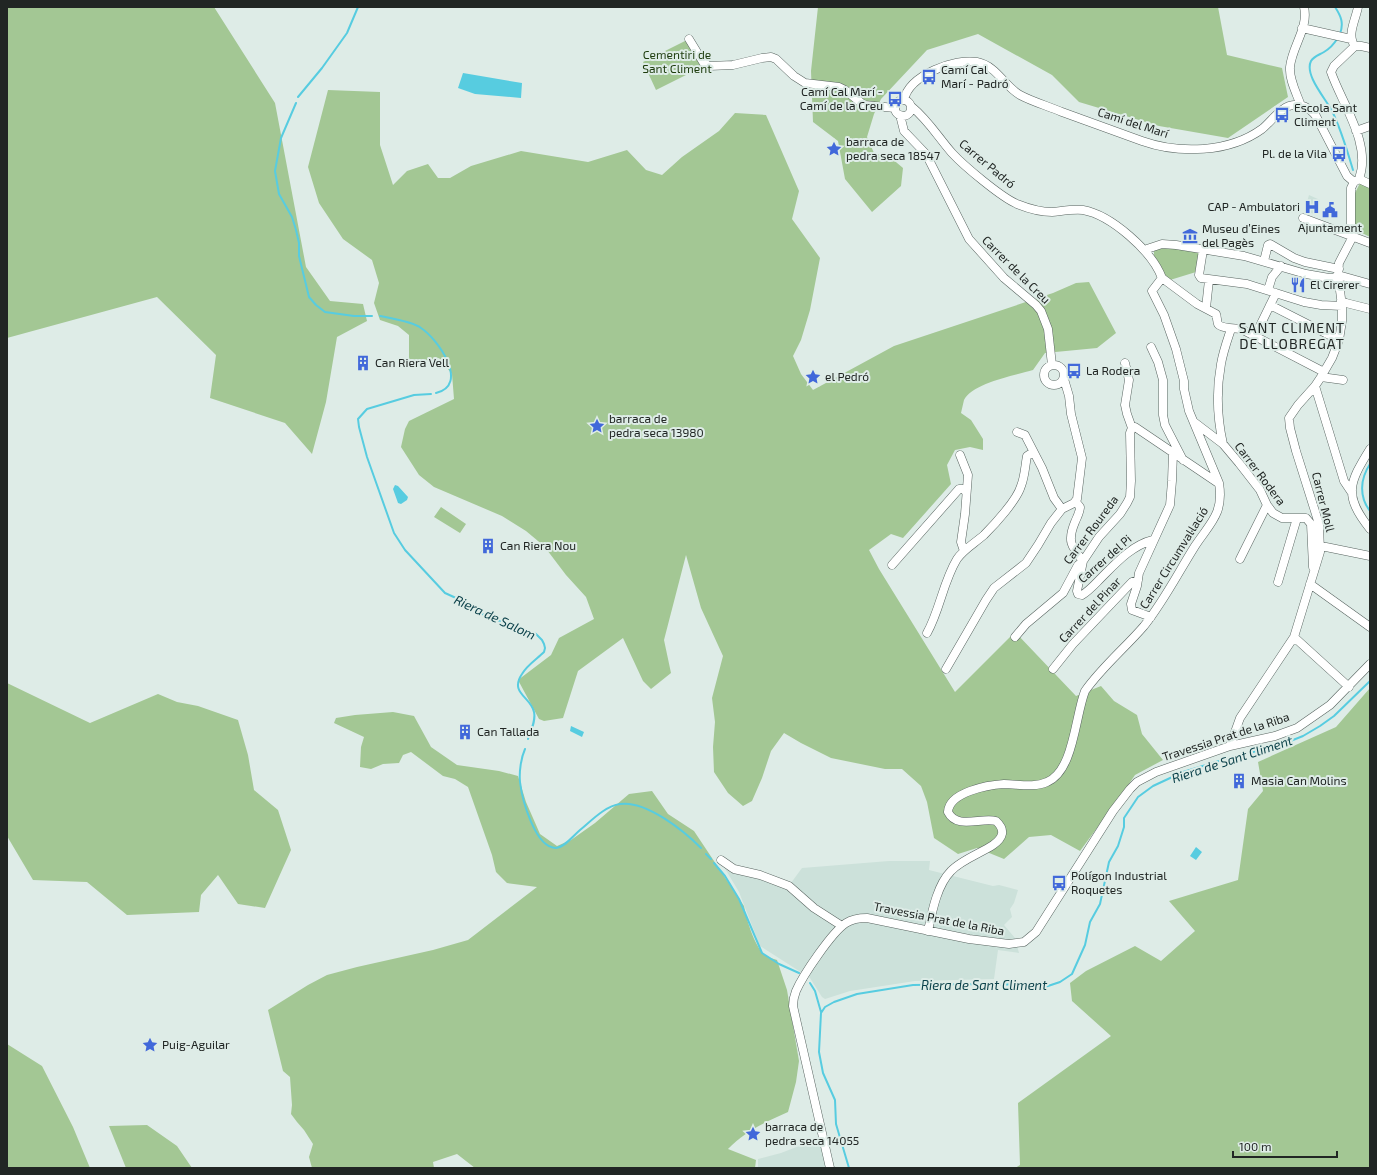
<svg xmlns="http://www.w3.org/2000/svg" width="1377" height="1175" font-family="'Exo 2',sans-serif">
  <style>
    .built { fill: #cce1da }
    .green { fill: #a3c794 }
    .water { fill: #57cce0 }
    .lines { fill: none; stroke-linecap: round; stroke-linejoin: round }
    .stream { stroke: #57cce0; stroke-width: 2 }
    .minor-casing { stroke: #586460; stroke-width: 9 }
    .minor { stroke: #fff; stroke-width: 8 }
    .labels { text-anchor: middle; stroke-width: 4; stroke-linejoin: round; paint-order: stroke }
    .park-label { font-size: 12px; fill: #1d3c0d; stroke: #deece7 }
    .poi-label { font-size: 12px; fill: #212624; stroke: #deece7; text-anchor: start }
    .street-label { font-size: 12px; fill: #212624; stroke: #deece7 }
    .water-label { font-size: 13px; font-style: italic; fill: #0c424b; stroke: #deece7 }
    .quarter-label { font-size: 14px; letter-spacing: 1px; fill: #212624; stroke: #deece7 }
  </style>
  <rect width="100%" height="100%" fill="#deece7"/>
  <path class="built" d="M1309 195 1320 200 1315 214 1306 212 1307 202Z
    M889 861H930L929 870 993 886 999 885 1018 890 1014 903 1010 909 1012 917 1004 925 1015 938 1019 953 998 950 994 979 915 981 850 991 825 999 822 997 810 978 760 946 739 892 724 867 788 887 802 868Z
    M817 1139 836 1168H758V1159L781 1153Z"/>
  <path class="green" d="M7 7H214L275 103 306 267 330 301 363 304 367 321 337 337 326 402 312 454 285 423 210 398 216 355 157 297 7 338Z
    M818 7H1218L1227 55 1282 68 1288 97 1228 138 1159 126 1079 102 1052 75 978 34 927 50 881 99 874 114 867 137 874 153 890 157 903 168 901 186 872 212 845 179 838 141 813 122 811 71Z
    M687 40 702 67 656 90 643 62Z
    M328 90 380 92V145L393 185 407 171 428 164 438 178H450L471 166 521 151 588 162 627 150 646 170 662 175 682 157 719 131 735 113 766 115 799 191 792 219 820 258 810 310 801 340 793 356 801 374 813 390 894 346 1053 293 1076 283 1089 282 1116 333 1097 348 1045 353 1033 370C1016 375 972 383 964 400 963 404 962 409 961 413L971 420 983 439V450L970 447 955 450 947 465 951 484 903 538 891 534 869 550 879 569 955 692 1015 632 1076 696 1101 686 1114 701 1137 715 1142 734 1163 760 1135 775 1122 794 1080 851 1051 835 1029 837 1004 859 977 848 958 854 934 838 927 802 921 786 902 769H885L831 758 801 743 784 733 771 751 762 778 752 801 743 806 728 793 714 772 713 747 715 722 712 698 723 656 701 608 686 555 664 640 671 673 651 689 643 681 623 638 578 671 563 718 544 721 539 719 518 680 551 655 559 638 594 619 586 597 566 575 544 546 526 531 502 516 434 487 419 475 401 447 405 429 409 421 454 399 452 374 439 358 424 361 409 359V335L398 326 380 320 374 303 379 283 372 260 343 239 319 203 308 167Z
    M1360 183 1370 188V237L1354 229 1355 193Z
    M1169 247 1199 252 1196 272 1170 280 1167 278 1154 257V250L1158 248Z
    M441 507 466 524 460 533 434 517Z
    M7 683 90 723 158 694 177 702 198 706 238 720 248 755 254 790 278 810 291 850 265 908 238 904 218 875 201 895 199 912 127 915 87 882 33 880 7 836Z
    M1370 688V1168H1015L1020 1165 1018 1103 1111 1036 1072 1001 1070 983 1086 971 1135 946 1161 961 1195 931 1169 901 1238 880 1248 809 1263 791 1258 762 1336 727Z
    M393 712 414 716 431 747 457 765 499 771 518 776 526 802 540 834 557 846 571 840 595 823 629 794 652 791 668 814 694 831 744 906C746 918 755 948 765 955 768 957 773 959 777 960L787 990 799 1061 796 1082 788 1112C766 1122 745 1131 728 1149L756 1160 755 1168H475L457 1154 433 1162 434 1168H312L309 1157 313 1144 304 1130 297 1122 291 1114 292 1105 290 1077 283 1071 268 1010 308 985 327 975 357 967 433 950 468 940 537 887 507 883 496 872 492 855 468 787 455 779 443 776 411 752 403 755 399 763 383 764 371 769 360 767 361 747 364 737 334 723 336 718 355 715Z
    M7 1044 42 1066 73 1127 90 1168H7Z
    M147 1125 177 1146 192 1168H126L109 1126Z"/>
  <path class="water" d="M463 73 522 83 521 98 475 94 458 88Z
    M395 485 398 486 408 497 407 500 401 504 398 503 393 489Z
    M571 726 584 732 582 737 570 731Z
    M1196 847 1202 852 1196 860 1190 856Z"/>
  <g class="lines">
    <path class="stream" d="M1335 7C1341 16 1344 23 1340 34
      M1337 39C1334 44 1329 49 1324 52 1319 55 1314 56 1311 61 1304 75 1326 99 1332 111 1341 129 1347 150 1353 170
      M298 97 322 68 347 33 358 7
      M296 103 281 138 275 171 279 194 292 217 296 230 299 243V256L309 297 316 305 325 312 354 316H372
      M380 316C390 318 414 322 421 328 438 339 470 385 436 393
      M431 394 414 395 367 409 358 419 359 427 367 457 394 533 405 550 445 593 467 603 478 612 489 617 536 634 542 640 544 644 545 648 544 652C537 659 527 665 522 674 509 693 531 697 534 712 536 721 531 730 528 739
      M1370 464C1360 479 1359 497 1370 511
      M525 749C521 758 519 772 520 782 522 799 535 848 556 848 565 847 573 836 580 830 591 821 605 806 620 804 646 800 684 831 701 848
      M706 854 711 859
      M714 863 725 876 739 899 762 953 779 964 799 973
      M810 983 815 991 821 1012
      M849 1168 836 1124 835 1100 823 1073 819 1052 821 1013 825 1007 834 1002 857 994 913 985 988 984 1030 985 1045 987 1060 982 1072 974 1085 945 1090 922 1100 904 1109 862 1118 846 1124 827V818L1138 797 1153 786 1183 772 1232 757 1278 746 1303 736 1320 726 1334 716 1370 681"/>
    <defs>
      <path id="minor" d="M1302 28 1351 39
        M689 39 703 62 709 66 733 65 762 58 771 57 776 59 794 76 805 83 839 87 845 90 864 105 895 108
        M1353 43C1348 33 1356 18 1358 7
        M1355 46H1361L1370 48
        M895 108a8 8 0 1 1 16 0a8 8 0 1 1-16 0Z
        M904 100C909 75 955 58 977 62 997 66 1004 86 1020 95 1033 102 1048 106 1062 112 1089 122 1115 131 1142 141 1179 154 1229 153 1262 129 1271 122 1278 110 1289 106 1300 102 1310 108 1316 116L1347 176 1354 182
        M1301 106C1297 94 1289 80 1290 67 1292 46 1309 28 1304 7
        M912 107C928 120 938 137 952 153 964 166 1001 197 1017 204 1027 208 1042 212 1052 212 1062 211 1073 209 1083 210 1111 215 1152 251 1162 278
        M900 115 904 131 926 154 969 239 1004 278 1036 305 1041 311 1048 329 1052 365
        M1356 131 1370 126
        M1359 179 1370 184
        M1354 182 1359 179C1372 144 1342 104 1331 72L1334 66 1355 46
        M1303 218 1370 243
        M1144 250 1162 244 1176 245 1244 256 1306 274 1329 278H1334L1338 275
        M1203 250 1199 275 1201 278 1247 284 1304 302 1321 305 1342 306
        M1264 261 1268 245 1270 244 1294 258 1305 262 1339 269
        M1338 275 1370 284
        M1162 278 1197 304 1216 314C1217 316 1217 322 1218 324 1222 329 1236 328 1241 329L1324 372
        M1268 290 1272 277 1281 266
        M1341 301 1346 303 1370 309
        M1270 305 1339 340
        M1206 308 1209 280
        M1255 336 1276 293
        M1151 347 1158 362 1163 380V415L1165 425 1183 460
        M1125 363 1129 380 1125 405 1127 414 1132 428
        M1044 375a10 10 0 1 1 20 0a10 10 0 1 1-20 0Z
        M1321 377 1343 380
        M1315 386 1344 481 1352 493
        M1194 422 1223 444 1239 463 1260 490 1267 505 1273 513 1282 518H1306L1311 524 1313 567
        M1017 432 1025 435 1042 468 1054 498 1062 509
        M1223 444C1217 417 1216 391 1221 364 1223 352 1227 341 1231 329
        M1370 449C1349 483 1343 495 1370 529
        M960 455 968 475 965 514 961 542 964 551
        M1076 502 1080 507C1080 512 1077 517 1075 522 1067 541 1071 546 1083 561L1077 591 1078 594 1082 595C1089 591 1095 584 1101 578 1115 564 1132 545 1153 540
        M1321 546 1370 556
        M1240 559 1267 505
        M892 565 959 489H963L966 492
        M1278 582 1297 518
        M1310 584 1370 627
        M1151 617 1132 610 1131 604 1137 586 1139 573 1170 505 1172 481 1173 453
        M927 633C940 610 943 582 957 559 964 549 975 543 984 535 995 524 1017 500 1021 486 1025 476 1025 466 1027 456L1030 454H1034
        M1015 637 1026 624 1063 593 1078 565 1083 561 1099 537 1120 514 1127 503 1130 497 1131 481 1130 433 1132 428 1135 427 1218 483
        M1294 637 1349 687
        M946 669 986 600 994 588 1026 563 1038 545 1051 523 1062 509 1074 503 1077 499 1082 458 1071 414 1069 396 1064 379
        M1053 669 1073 644 1132 582 1138 580
        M1230 746 1240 718 1294 637 1320 552 1319 524 1296 451 1290 428 1289 418 1298 405 1315 386 1321 377 1332 358 1339 340 1342 321V306L1338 275 1339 263 1351 240V188L1354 182
        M721 860 734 869 760 875 789 886 814 908 842 926
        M928 931C932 912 937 885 951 871 961 860 981 853 993 845 1003 838 1006 830 996 821 981 817 957 830 948 812 949 792 988 785 1004 784 1018 784 1034 788 1047 782 1074 771 1075 716 1085 691 1102 667 1125 648 1144 626 1164 601 1178 573 1195 546 1210 523 1224 514 1219 483L1189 411 1184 389V381L1176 349 1164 315 1152 291 1162 278
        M830 1168 793 1006C793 1001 794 996 796 991 803 975 832 932 846 923 852 919 859 918 867 918L969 939 1009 944 1024 942 1036 932 1113 811 1130 789 1137 782 1156 772 1230 746 1275 736 1297 728 1330 705 1370 664"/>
    </defs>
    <use href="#minor" class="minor-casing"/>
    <use href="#minor" class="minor"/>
  </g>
  <defs>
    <symbol id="bus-bare" viewBox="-9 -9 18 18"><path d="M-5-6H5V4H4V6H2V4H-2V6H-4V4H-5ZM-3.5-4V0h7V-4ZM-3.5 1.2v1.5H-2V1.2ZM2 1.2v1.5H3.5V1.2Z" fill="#4168da" stroke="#deece7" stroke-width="2.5" paint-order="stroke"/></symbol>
    <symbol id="sight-bare" viewBox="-9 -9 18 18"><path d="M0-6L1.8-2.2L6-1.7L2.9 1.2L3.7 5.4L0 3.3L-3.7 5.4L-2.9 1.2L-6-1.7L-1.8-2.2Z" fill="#4168da" stroke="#deece7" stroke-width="2.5" paint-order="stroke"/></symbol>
    <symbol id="hospital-bare" viewBox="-9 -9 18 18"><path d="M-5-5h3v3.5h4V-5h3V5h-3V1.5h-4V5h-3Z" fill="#4168da" stroke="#deece7" stroke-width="2.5" paint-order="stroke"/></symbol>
    <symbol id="civic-bare" viewBox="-9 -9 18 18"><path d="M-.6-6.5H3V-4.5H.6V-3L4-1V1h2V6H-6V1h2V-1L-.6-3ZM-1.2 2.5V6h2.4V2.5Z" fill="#4168da" stroke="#deece7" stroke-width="2.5" paint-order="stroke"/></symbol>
    <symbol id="museum-bare" viewBox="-9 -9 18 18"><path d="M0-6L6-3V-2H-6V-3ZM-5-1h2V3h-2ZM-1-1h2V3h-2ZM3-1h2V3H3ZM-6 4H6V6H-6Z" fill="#4168da" stroke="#deece7" stroke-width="2.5" paint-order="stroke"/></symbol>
    <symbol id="restaurant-bare" viewBox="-9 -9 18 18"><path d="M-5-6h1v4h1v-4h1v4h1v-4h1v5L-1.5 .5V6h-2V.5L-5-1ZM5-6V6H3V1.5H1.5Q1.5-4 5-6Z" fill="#4168da" stroke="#deece7" stroke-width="2.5" paint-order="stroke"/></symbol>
    <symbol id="building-bare" viewBox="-9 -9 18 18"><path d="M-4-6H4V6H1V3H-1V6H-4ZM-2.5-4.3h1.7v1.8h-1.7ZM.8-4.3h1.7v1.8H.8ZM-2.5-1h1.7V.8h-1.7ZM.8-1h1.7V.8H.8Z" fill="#4168da" stroke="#deece7" stroke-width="2.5" paint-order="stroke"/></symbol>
  </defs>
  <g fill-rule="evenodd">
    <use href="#bus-bare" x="918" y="66" width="22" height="22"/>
    <use href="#bus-bare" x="884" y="88" width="22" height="22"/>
    <use href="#bus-bare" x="1271" y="104" width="22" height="22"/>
    <use href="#sight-bare" x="823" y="138" width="22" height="22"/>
    <use href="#bus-bare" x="1328" y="143" width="22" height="22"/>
    <use href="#hospital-bare" x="1301" y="196" width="22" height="22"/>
    <use href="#civic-bare" x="1319" y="199" width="22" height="22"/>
    <use href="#museum-bare" x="1179" y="225" width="22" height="22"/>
    <use href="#restaurant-bare" x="1287" y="274" width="22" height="22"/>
    <use href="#building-bare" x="352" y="352" width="22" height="22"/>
    <use href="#bus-bare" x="1063" y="360" width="22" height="22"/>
    <use href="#sight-bare" x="802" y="366" width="22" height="22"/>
    <use href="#sight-bare" x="586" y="415" width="22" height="22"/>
    <use href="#building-bare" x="477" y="535" width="22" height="22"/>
    <use href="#building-bare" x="454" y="721" width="22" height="22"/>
    <use href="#building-bare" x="1228" y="770" width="22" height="22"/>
    <use href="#bus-bare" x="1048" y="872" width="22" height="22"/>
    <use href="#sight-bare" x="139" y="1034" width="22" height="22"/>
    <use href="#sight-bare" x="742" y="1123" width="22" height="22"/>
  </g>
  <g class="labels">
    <g class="park-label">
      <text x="677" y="59">Cementiri de<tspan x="677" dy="14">Sant Climent</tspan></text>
    </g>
    <g class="poi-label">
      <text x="941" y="74">Camí Cal<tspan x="941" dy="14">Marí - Padró</tspan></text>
      <text x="883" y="96" text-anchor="end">Camí Cal Marí -<tspan x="883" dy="14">Camí de la Creu</tspan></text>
      <text x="1294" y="112">Escola Sant<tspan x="1294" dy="14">Climent</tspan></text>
      <text x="846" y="146">barraca de<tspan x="846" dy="14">pedra seca 18547</tspan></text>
      <text x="1327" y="158" text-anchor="end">Pl. de la Vila</text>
      <text x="1300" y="211" text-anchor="end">CAP - Ambulatori</text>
      <text x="1330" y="232" text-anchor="middle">Ajuntament</text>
      <text x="1202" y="233">Museu d’Eines<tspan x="1202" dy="14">del Pagès</tspan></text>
      <text x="1310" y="289">El Cirerer</text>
      <text x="375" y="367">Can Riera Vell</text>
      <text x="1086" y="375">La Rodera</text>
      <text x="825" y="381">el Pedró</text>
      <text x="609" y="423">barraca de<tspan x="609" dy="14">pedra seca 13980</tspan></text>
      <text x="500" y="550">Can Riera Nou</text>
      <text x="477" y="736">Can Tallada</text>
      <text x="1251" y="785">Masia Can Molins</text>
      <text x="1071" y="880">Polígon Industrial<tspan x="1071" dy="14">Roquetes</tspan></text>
      <text x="162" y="1049">Puig-Aguilar</text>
      <text x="765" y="1131">barraca de<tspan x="765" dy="14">pedra seca 14055</tspan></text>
    </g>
    <g class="street-label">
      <text transform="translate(1133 123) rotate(18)" y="4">Camí del Marí</text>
      <text transform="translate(987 164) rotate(40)" y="4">Carrer Padró</text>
      <text transform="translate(1016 270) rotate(45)" y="4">Carrer de la Creu</text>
      <text transform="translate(1260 474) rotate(53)" y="4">Carrer Rodera</text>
      <text transform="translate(1323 502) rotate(76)" y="4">Carrer Moll</text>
      <text transform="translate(1091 530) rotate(-53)" y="4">Carrer Roureda</text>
      <text transform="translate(1174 558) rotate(-58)" y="4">Carrer Circumval·lació</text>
      <text transform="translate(1105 559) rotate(-41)" y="4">Carrer del Pi</text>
      <text transform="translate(1090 610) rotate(-47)" y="4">Carrer del Pinar</text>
      <text transform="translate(1226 737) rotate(-18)" y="4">Travessia Prat de la Riba</text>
      <text transform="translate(939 919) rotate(11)" y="4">Travessia Prat de la Riba</text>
    </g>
    <g class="water-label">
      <text transform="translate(495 617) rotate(25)" y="5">Riera de Salom</text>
      <text transform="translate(1232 759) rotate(-18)" y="5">Riera de Sant Climent</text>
      <text x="984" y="990">Riera de Sant Climent</text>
    </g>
    <g class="quarter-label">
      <text x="1292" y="333">SANT CLIMENT<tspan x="1292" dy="16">DE LLOBREGAT</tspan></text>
    </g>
  </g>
  <rect width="1377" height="1175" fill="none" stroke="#212624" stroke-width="16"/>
  <path d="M1233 1151v6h104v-6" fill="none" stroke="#212624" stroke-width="2"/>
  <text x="1239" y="1151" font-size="12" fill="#212624" stroke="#deece7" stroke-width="3" paint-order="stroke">100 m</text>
</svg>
